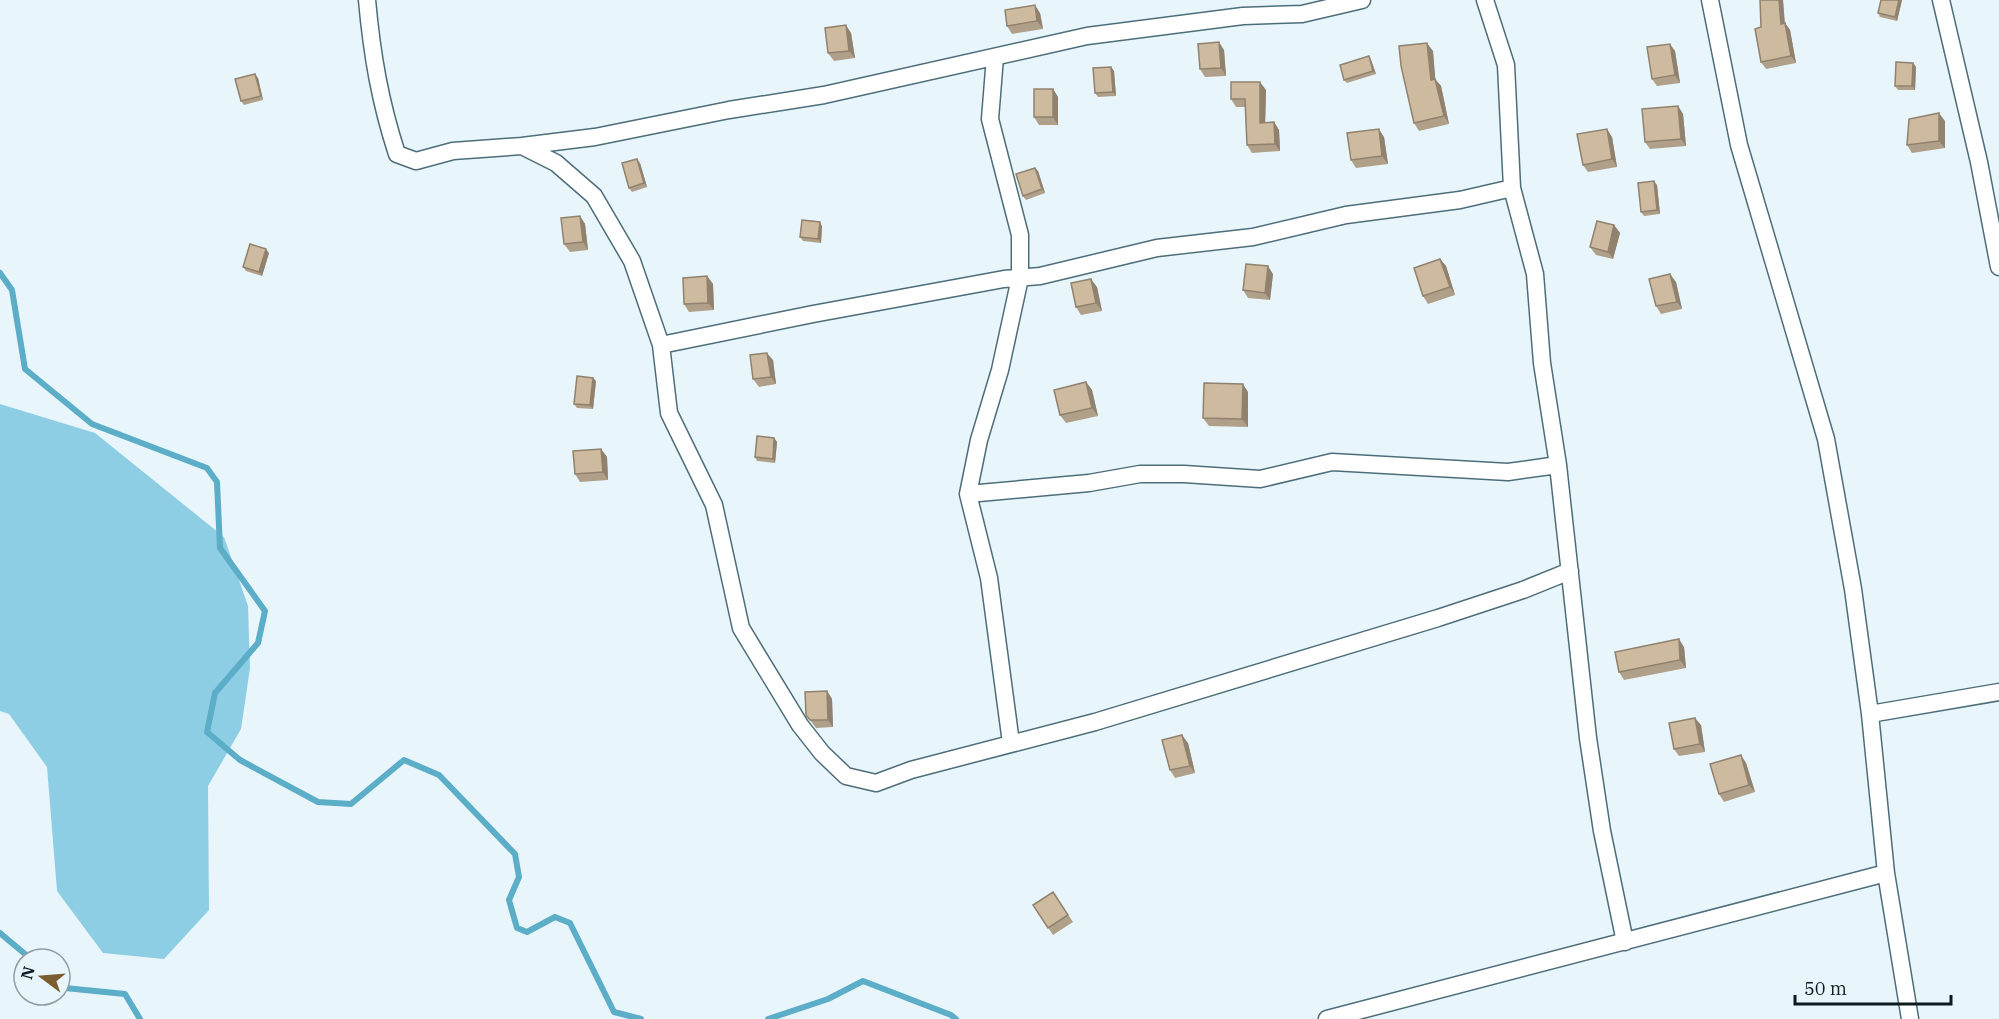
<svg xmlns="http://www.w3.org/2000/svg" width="1999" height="1019" font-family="'IBM Plex Serif',serif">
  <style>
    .green { fill: #8ecee4 }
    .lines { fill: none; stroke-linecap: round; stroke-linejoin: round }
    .stream { stroke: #5cadc7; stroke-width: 6 }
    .street-casing { stroke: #4d6e79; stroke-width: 19 }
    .street { stroke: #fff; stroke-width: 16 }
    .wall { fill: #b0a089 }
    .shaded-wall { fill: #90826f }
    .building { fill: #cdba9f; stroke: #90826f; stroke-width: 1.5 }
  </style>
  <rect width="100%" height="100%" fill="#e8f6fc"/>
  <path class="green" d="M0 404 95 433 224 537 248 606 250 668 241 729 208 786 209 910 164 959 103 953 57 891 47 767 9 714 0 711Z"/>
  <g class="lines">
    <path class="stream" d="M0 273 12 290 25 369 92 424 207 468 217 482 220 548 265 611 258 643 215 693 207 732 240 760 318 802 351 804 404 760 439 775 515 854 519 877 509 900 517 928 527 932 555 917 570 923 614 1012 641 1019
      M0 933 31 959
      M60 983 65 988 125 994 140 1019
      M768 1019 828 999 863 981 951 1015 956 1019"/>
    <defs>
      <path id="street" d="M367 0C372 55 380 102 397 154L416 161 453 151 522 146 595 137 729 110 824 95 1087 36 1243 16 1302 14 1362 0
        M1485 0 1506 65 1512 188 1535 274 1542 363 1558 465 1588 738 1602 831 1625 942
        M1710 0 1739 145 1826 439 1853 589 1870 714 1886 873 1910 1019
        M1941 0 1979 162 1999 267
        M995 57 990 119 1020 235V278L1000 370 979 440 968 494 989 578 1011 743
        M522 146 556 163 594 196 632 261 661 345 669 413 714 505 741 628 800 725 822 753 846 776 876 783 911 770 1095 722 1438 618 1523 590 1570 571
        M661 345 813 314 944 290 1004 279 1040 276 1157 248 1253 237 1346 215 1460 200 1512 188
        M968 494 1089 483 1140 474H1184L1260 479 1332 462 1508 472 1558 465
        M1870 714 1999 692
        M1327 1019 1886 873"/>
    </defs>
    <use href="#street" class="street-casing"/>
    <use href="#street" class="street"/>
  </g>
  <path class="wall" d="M1783 0 1785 23 1790 30 1796 63 1766 69 1761 62V27Z
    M1881 0H1902L1897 21 1880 17 1878 13Z
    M1040 13 1043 29 1012 34 1007 26Z
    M851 33 855 58 834 61 828 53Z
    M1224 50 1226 76 1205 77 1200 69Z
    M1433 51 1435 79 1441 86 1449 124 1419 131 1414 123Z
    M1675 51 1680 83 1657 86 1652 79Z
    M1369 56 1371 60 1376 74 1347 83 1344 80Z
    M1913 63 1916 67 1915 90H1898L1895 86Z
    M1111 67 1114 71 1116 96 1098 97 1095 93Z
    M258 78 263 100 244 105 241 101Z
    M1053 89 1058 97V125H1039L1034 117Z
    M1266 90 1265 123 1274 122 1279 130 1280 151 1252 153 1247 145 1245 107H1236L1231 99Z
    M1678 106 1683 114 1686 146 1650 149 1645 142Z
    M1945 121V148L1912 153 1907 145Z
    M1384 137 1388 164 1356 168 1351 160Z
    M1612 137 1617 167 1588 172 1583 165Z
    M640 163 647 187 632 192 629 188Z
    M1038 171 1045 193 1026 200 1023 196Z
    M1657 185 1660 214 1644 216 1641 212Z
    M580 216 585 224 588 250 570 252 564 244Z
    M1614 225 1620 233 1613 259 1596 255 1590 247Z
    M822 226 821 243 803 241 800 237Z
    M269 253 262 276 246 271 243 267Z
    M1440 259 1446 266 1455 295 1428 304 1423 296Z
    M1273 274 1270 300 1248 298 1243 290Z
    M707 276 713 284 714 310 689 312 684 304Z
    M1676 282 1682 309 1661 314 1656 306Z
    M1097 287 1102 311 1081 315 1076 307Z
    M773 360 776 384 759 387 753 379Z
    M593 378 596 381 593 409 577 408 574 404Z
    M1086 382 1092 390 1098 416 1066 423 1060 415Z
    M1248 392V427L1209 426 1203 418Z
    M774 438 777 442 775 463 757 461 755 457Z
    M601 449 607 457 608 480 580 482 575 474Z
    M1684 647 1686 668 1624 680 1619 672Z
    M827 691 832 699 833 727 816 728 806 715Z
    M1701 725 1705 752 1679 756 1674 749Z
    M1188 743 1195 773 1175 778 1170 770Z
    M1746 763 1755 792 1724 802 1719 794Z
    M1053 892 1073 922 1053 935 1033 905Z"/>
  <path class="shaded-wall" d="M1779 0H1783L1785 30 1781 24Z
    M1899 0H1902L1897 21 1895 17Z
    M1035 5 1040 13 1043 29 1037 21Z
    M1785 23 1790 30 1796 63 1791 56Z
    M846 25 851 33 855 58 849 51Z
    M1219 42 1224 50 1226 76 1221 68Z
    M1427 43 1433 51 1436 87 1431 80Z
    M1670 44 1675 51 1680 83 1675 75Z
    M1369 56 1371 60 1376 74 1373 71Z
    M1913 63 1916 67 1915 90 1912 86Z
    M1111 67 1114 71 1116 96 1113 92Z
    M255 74 258 78 263 100 261 96Z
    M1435 79 1441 86 1449 124 1444 116Z
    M1260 82 1266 90 1265 131 1260 123Z
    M1053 89 1058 97V125L1053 117Z
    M1678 106 1683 114 1686 146 1681 139Z
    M1939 113 1945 121V148L1939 141Z
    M1274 122 1279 130 1280 151 1275 144Z
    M1379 129 1384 137 1388 164 1382 156Z
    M1607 129 1612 137 1617 167 1612 159Z
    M637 159 640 163 647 187 644 183Z
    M1035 168 1038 171 1045 193 1042 189Z
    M1654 181 1657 185 1660 214 1657 210Z
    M580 216 585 224 588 250 583 242Z
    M820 222 822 226 821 243 818 239Z
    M1614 225 1620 233 1613 259 1608 252Z
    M266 249 269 253 262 276 259 272Z
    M1440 259 1446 266 1455 295 1450 287Z
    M1268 266 1273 274 1270 300 1265 293Z
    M1670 274 1676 282 1682 309 1677 302Z
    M707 276 713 284 714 310 708 303Z
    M1091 279 1097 287 1102 311 1096 303Z
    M767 353 773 360 776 384 771 377Z
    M593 378 596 381 593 409 590 405Z
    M1086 382 1092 390 1098 416 1092 408Z
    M1243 384 1248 392V427L1242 419Z
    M774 438 777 442 775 463 773 459Z
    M601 449 607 457 608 480 603 472Z
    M1679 639 1684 647 1686 668 1680 660Z
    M827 691 832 699 833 727 828 720Z
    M1695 718 1701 725 1705 752 1700 744Z
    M1182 735 1188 743 1195 773 1190 766Z
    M1741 755 1746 763 1755 792 1749 785Z"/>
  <path class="building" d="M1760 0H1779L1781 24 1785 23 1791 56 1761 62 1755 29 1761 27Z
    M1881 0H1899L1895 17 1878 13Z
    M1035 5 1037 21 1007 26 1005 10Z
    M846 25 849 51 828 53 825 28Z
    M1219 42 1221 68 1200 69 1198 44Z
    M1427 43 1431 80 1435 79 1444 116 1414 123 1401 66 1399 46Z
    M1670 44 1675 75 1652 79 1647 47Z
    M1369 56 1373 71 1344 80 1340 65Z
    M1896 62 1913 63 1912 86H1895Z
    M1111 67 1113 92 1095 93 1093 68Z
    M255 74 261 96 241 101 235 79Z
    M1231 82H1260V123L1274 122 1275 144 1247 145 1245 99H1231Z
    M1034 89H1053V117H1034Z
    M1678 106 1681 139 1645 142 1642 109Z
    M1939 113V141L1907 145 1909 119Z
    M1379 129 1382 156 1351 160 1347 133Z
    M1607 129 1612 159 1583 165 1577 134Z
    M637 159 644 183 629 188 622 163Z
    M1035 168 1042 189 1023 196 1016 174Z
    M1654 181 1657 210 1641 212 1638 183Z
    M580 216 583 242 564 244 561 218Z
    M802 220 820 222 818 239 800 237Z
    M1597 221 1614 225 1608 252 1590 247Z
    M250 244 266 249 259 272 243 267Z
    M1440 259 1450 287 1423 296 1414 268Z
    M1246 264 1268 266 1265 293 1243 290Z
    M1670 274 1677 302 1656 306 1649 279Z
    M707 276 708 303 684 304 683 278Z
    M1091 279 1096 303 1076 307 1071 283Z
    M767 353 771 377 753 379 750 355Z
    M577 376 593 378 590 405 574 404Z
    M1086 382 1092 408 1060 415 1054 390Z
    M1204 383 1243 384 1242 419 1203 418Z
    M757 436 774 438 773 459 755 457Z
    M601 449 603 472 575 474 573 451Z
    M1679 639 1680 660 1619 672 1615 652Z
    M827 691 828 720H810L806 715 805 692Z
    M1695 718 1700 744 1674 749 1669 723Z
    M1182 735 1190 766 1170 770 1162 740Z
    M1741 755 1749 785 1719 794 1710 764Z
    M1053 892 1068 915 1048 928 1033 905Z"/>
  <g transform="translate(42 977) rotate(286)"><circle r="28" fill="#e8f6fc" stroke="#909ea3" stroke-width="1.5"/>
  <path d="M0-4.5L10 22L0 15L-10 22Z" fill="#7a5d30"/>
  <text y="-9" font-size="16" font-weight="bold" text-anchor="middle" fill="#0c1a1e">N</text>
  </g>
  <path d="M1795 995v9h156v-9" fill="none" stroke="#0c1a1e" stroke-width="3"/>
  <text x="1804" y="995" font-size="18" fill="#0c1a1e" stroke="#e8f6fc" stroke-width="4.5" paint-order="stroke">50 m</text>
</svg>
